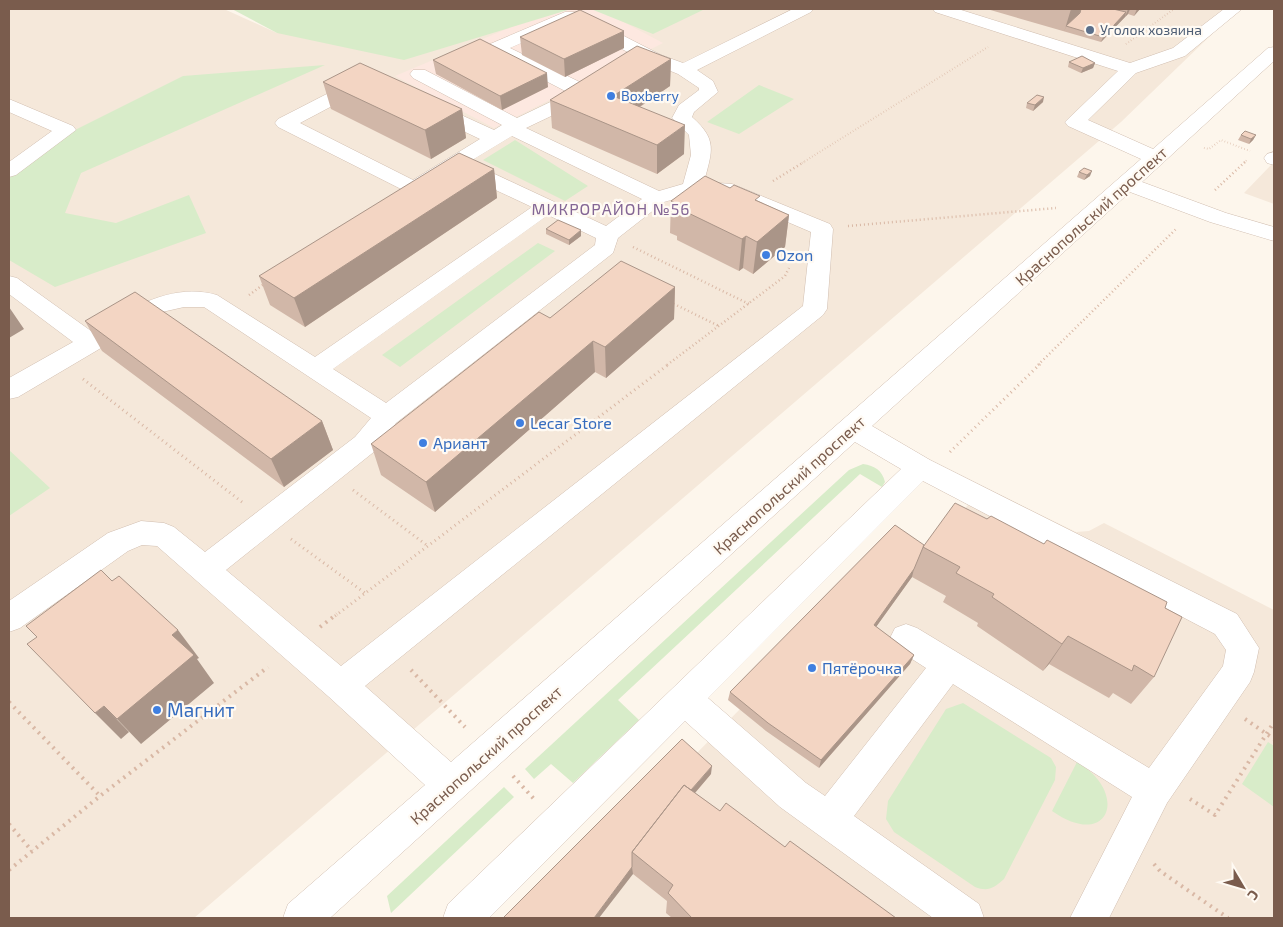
<svg xmlns="http://www.w3.org/2000/svg" width="1283" height="927" font-family="'Exo 2',sans-serif">
  <style>
    .residential { fill: #f5e8da }
    .commercial { fill: #fde8e0 }
    .green { fill: #d8ecc9 }
    .lines { fill: none; stroke-linecap: round; stroke-linejoin: round }
    .minor-casing { stroke: #d1beb0; stroke-width: 1 }
    .path-far3 { stroke: #d9b8a5; stroke-width: 2; stroke-dasharray: 0.5 2.5; stroke-linecap: butt }
    .path-far2 { stroke: #d9b8a5; stroke-width: 2.5; stroke-dasharray: 1 3; stroke-linecap: butt }
    .path-far1 { stroke: #d9b8a5; stroke-width: 3; stroke-dasharray: 1 4; stroke-linecap: butt }
    .path { stroke: #d9b8a5; stroke-width: 4; stroke-dasharray: 2 5; stroke-linecap: butt }
    .minor { fill: #fff; fill-rule: evenodd }
    .wall { fill: #d1b7a8 }
    .shaded-wall { fill: #aa9588 }
    .building { fill: #f3d5c3; stroke: #aa9588 }
    .service-dot { fill: #5c6f8a; stroke: #fffaf3; stroke-width: 2 }
    .shop-dot { fill: #3f7fe0; stroke: #fffaf3; stroke-width: 2 }
    .labels { text-anchor: middle; stroke-width: 4.5; stroke-linejoin: round; paint-order: stroke }
    .far-service-label { font-size: 14px; fill: #4e5e75; stroke: #fffaf3; text-anchor: start }
    .far-shop-label { font-size: 14px; fill: #366cbe; stroke: #fffaf3; text-anchor: start }
    .far-quarter-label { font-size: 16px; letter-spacing: 1px; fill: #846695; stroke: #fffaf3 }
    .street-label { font-size: 16px; fill: #7a5c4d; stroke: #fffaf3 }
    .shop-label { font-size: 16px; fill: #366cbe; stroke: #fffaf3; text-anchor: start }
    .near-shop-label { font-size: 19px; fill: #366cbe; stroke: #fffaf3; text-anchor: start }
  </style>
  <rect width="100%" height="100%" fill="#fdf6ec"/>
  <path class="residential" d="M9 9H224L277 33 404 9H1238L1121 122 194 918H9Z
    M1274 162V204L1244 193Z
    M982 486 1076 532 1089 531 1104 523 1274 610V918H599L694 756 740 709 819 768 910 664 871 635 911 576 946 534Z"/>
  <path class="commercial" d="M554 9H599L663 43 494 128 395 76Z"/>
  <path class="green" d="M232 9H571L404 60 277 33Z
    M591 9H705L653 34Z
    M325 65 81 173 65 213 116 223 189 195 206 233 55 287 9 260V163L183 76Z
    M759 85 794 99 739 134 707 122Z
    M515 140 588 186 565 201 483 160Z
    M538 243 555 251 400 367 382 355Z
    M9 450 50 488 9 516Z
    M863 464C875 466 882 470 885 482L882 487 860 474 618 700 639 720 573 783 551 764 534 779 525 769 849 470Z
    M963 703 1051 758 1056 767 1055 780 1004 879C994 888 988 892 975 887L894 832 886 819 888 801 946 709Z
    M1268 742 1274 746V807L1242 784Z
    M1077 762C1130 793 1109 851 1052 811Z
    M504 787 514 797 391 913 387 896Z"/>
  <g class="lines">
    <defs>
      <path id="minor" d="M793 9H813L811 12 697 70 713 81 718 92 694 112 692 117C718 140 712 151 704 182L732 184 830 224 833 229 827 309 823 315 365 686 451 762 1141 159 1068 126 1065 122 1118 71 935 12 933 9H958L1130 63 1173 48 1224 9H1242L1185 56 1136 73 1088 120 1153 149 1268 48 1274 47V61L1142 182 1226 213 1274 227V241L1210 222 1130 192 872 426 930 460 1237 614 1259 648 1254 672 1250 682 1167 803 1109 918H1070L1132 797 953 684 854 816 979 904 984 918H933L780 807 685 721 489 918H443L448 904 901 469 855 442 330 918H283L288 904 425 785 329 697 157 546 142 545 128 551 20 628 9 632V601L108 533 141 521 164 523 174 527 205 552 355 437 371 418 204 307H184L162 312 18 397 9 399V378L73 342 9 294V276L17 278 91 331C130 309 171 282 217 295L315 357 532 207 455 171C441 180 424 197 407 192L278 127 275 123 278 119 356 79H368L371 83 368 87 300 123 413 180 480 139 423 112 421 108 423 104H437L494 130 502 125 413 78 410 74 413 70H425L517 118 569 93 490 52 487 48 490 44 565 12H577L661 55 683 63ZM570 22 641 59 629 67 632 71 638 72 656 65 678 74 699 88V90L679 105 672 118 689 135 691 155 683 184 659 191 526 128 591 97 594 92 592 88 510 48ZM512 136 642 199 606 226 469 162ZM693 194H722L811 232 803 306 341 666 226 570 375 451 396 423 613 253 618 238 664 202ZM548 215 596 238 595 245 386 403 333 369ZM923 481 1215 634 1226 650 1223 666 1149 768 960 654 917 628 906 624 895 628 890 638 895 648 926 668 825 796 806 783 708 698Z
        M9 99 73 126 76 130 16 175 9 177V162L52 131 9 112Z
        M1274 152V165L1267 163 1264 158 1267 154Z"/>
    </defs>
    <use href="#minor" class="minor-casing"/>
    <path class="path-far3" d="M1126 44 1174 9
      M1204 148 1209 149 1221 140 1250 151
      M802 163 988 47
      M1244 163 1247 160"/>
    <path class="path-far2" d="M773 181 804 162
      M1215 190 1245 162
      M848 226 1056 208
      M633 247 749 304
      M249 295 264 284
      M670 302 719 326
      M667 365 785 276 789 268
      M1038 365 1177 228"/>
    <path class="path-far1" d="M83 379 242 502
      M950 452 1040 364
      M353 490 428 546
      M291 539 365 593
      M335 616 669 364"/>
    <path class="path" d="M320 627 337 614
      M411 670 465 727
      M9 702 100 796
      M1245 719 1274 739
      M513 776 534 799
      M1190 799 1215 815 1274 722
      M9 824 32 851
      M1154 864 1160 871 1228 918
      M9 870 100 796 268 667"/>
    <use href="#minor" class="minor"/>
  </g>
  <path class="wall" d="M987 9H1140L1134 16 1128 14 1101 42Z
    M624 31V48L565 77 522 55 520 37Z
    M671 59 670 86 640 107 684 154 657 174 552 128 550 100Z
    M433 60 548 87 502 110 436 74Z
    M1069 62 1095 63 1093 68 1081 73 1068 67Z
    M323 82 462 109 466 138 431 159 331 109Z
    M1043 102 1033 111 1026 108 1027 103Z
    M1241 135H1256L1253 140 1249 144 1238 140Z
    M494 169 497 198 305 327 270 305 259 276Z
    M1079 172 1090 176 1084 180 1077 177Z
    M730 188 789 215 785 247 753 274 743 268 739 271 677 240V236L670 233 671 201Z
    M546 229 581 236 569 245 546 234Z
    M675 287 674 319 606 378 595 372 435 512 381 475 371 444 550 318Z
    M85 321 322 421 333 450 284 487 102 351Z
    M987 519 1165 608 1154 677 1131 704 1113 693 1109 698 1049 664 1043 671 977 626 978 623 943 602 946 596 912 577 876 627 914 655 910 664 819 768 766 731 728 700 730 692 924 545Z
    M711 774 695 793 720 811 785 847 896 918H672L666 913 667 901 633 874 503 918Z"/>
  <path class="shaded-wall" d="M1071 9H1081L1078 18 1066 26 1064 32Z
    M1128 9H1130L1128 14 1125 17Z
    M1137 9H1140L1134 16Z
    M1126 12 1125 17 1101 42 1103 37Z
    M624 31V48L565 77 564 59Z
    M671 59 670 86 614 124 613 96Z
    M1095 63 1093 68 1081 73 1083 68Z
    M547 73 548 87 502 110 500 96Z
    M1044 97 1043 102 1033 111 1035 105Z
    M462 109 466 138 431 159 425 130Z
    M685 125 684 154 657 174V145Z
    M1256 135 1253 140 1249 144 1251 139Z
    M494 169 497 198 305 327 294 298Z
    M1092 171 1090 176 1084 180 1087 175Z
    M789 215 785 247 753 274 757 242Z
    M581 230V236L569 245V240Z
    M746 236 743 268 739 271 742 239Z
    M675 287 674 319 606 378 605 347Z
    M9 307 24 329 9 338Z
    M593 341 595 372 435 512 426 482Z
    M322 421 333 450 284 487 271 459Z
    M914 569 912 577 871 634 874 625Z
    M178 630 199 658 197 659 214 683 141 744 117 719 172 635Z
    M1068 636 1049 664 1043 671 1062 644Z
    M914 655 910 664 819 768 821 760Z
    M104 706 129 732 121 739 95 713Z
    M712 766 711 774 682 808V801Z
    M632 867 633 874 599 918H594Z"/>
  <path class="building" d="M1081 9H1113L1126 12 1103 37 1066 26 1080 13Z
    M580 10 624 31 564 59 520 37Z
    M480 39 547 73 500 96 433 60Z
    M637 46 671 59 613 96 685 125 657 145 550 100Z
    M1082 56 1095 63 1083 68 1069 62Z
    M360 63 462 109 425 130 323 82Z
    M1037 95 1044 97 1035 105 1027 103Z
    M1245 131 1256 135 1251 139 1241 135Z
    M459 153 494 169 294 298 259 276Z
    M1084 168 1092 171 1087 175 1079 172Z
    M705 176 730 188 734 185 760 196 755 200 789 215 757 242 746 236 742 239 678 208 682 206 671 201Z
    M558 220 581 230 569 240 546 229Z
    M621 261 675 287 605 347 593 341 426 482 371 444 539 312 550 318Z
    M135 292 322 421 271 459 85 321Z
    M955 503 987 519 991 516 1044 544 1047 540 1167 602 1165 608 1182 617 1154 677 1134 665 1132 671 1068 636 1062 644 992 597 994 594 956 573 960 567 923 547Z
    M895 525 924 545 914 569 874 625 914 655 821 760 768 723 730 692Z
    M101 570 112 581 119 576 178 630 172 635 194 655 117 719 104 706 95 713 27 644 37 637 26 626Z
    M682 739 712 766 691 790 684 785 632 852V867L594 918H503Z
    M684 785 720 811 726 803 785 847 790 841 896 918H692L668 893 673 885 632 852Z"/>
  <circle class="service-dot" cx="1090" cy="30" r="5"/>
  <g class="shop-dot">
    <circle cx="611" cy="96" r="5"/>
    <circle cx="766" cy="255" r="5"/>
    <circle cx="520" cy="423" r="5"/>
    <circle cx="423" cy="443" r="5"/>
    <circle cx="812" cy="668" r="5"/>
    <circle cx="157" cy="710" r="5"/>
  </g>
  <g class="labels">
    <g class="far-service-label">
      <text x="1100" y="35">Уголок хозяина</text>
    </g>
    <g class="far-shop-label">
      <text x="621" y="101">Boxberry</text>
    </g>
    <g class="far-quarter-label">
      <text x="611" y="215">МИКРОРАЙОН №56</text>
    </g>
    <g class="street-label">
      <text transform="translate(1091 216) rotate(-42)" y="6">Краснопольский проспект</text>
      <text transform="translate(789 485) rotate(-42)" y="6">Краснопольский проспект</text>
      <text transform="translate(486 755) rotate(-42)" y="6">Краснопольский проспект</text>
    </g>
    <g class="shop-label">
      <text x="776" y="261">Ozon</text>
      <text x="530" y="429">Lecar Store</text>
      <text x="433" y="449">Ариант</text>
      <text x="822" y="674">Пятёрочка</text>
    </g>
    <g class="near-shop-label">
      <text x="167" y="717">Магнит</text>
    </g>
  </g>
  <rect width="1283" height="927" fill="none" stroke="#7a5c4d" stroke-width="20"/>
  <g transform="translate(1243 887) rotate(128)" stroke="#fffaf3" stroke-width="4" paint-order="stroke">
  <path d="M0-4L9 19L0 12L-9 19Z" fill="#7a5c4d"/>
  <text y="-8" font-size="14" font-weight="bold" text-anchor="middle" fill="#7a5c4d">С</text>
  </g>
</svg>
